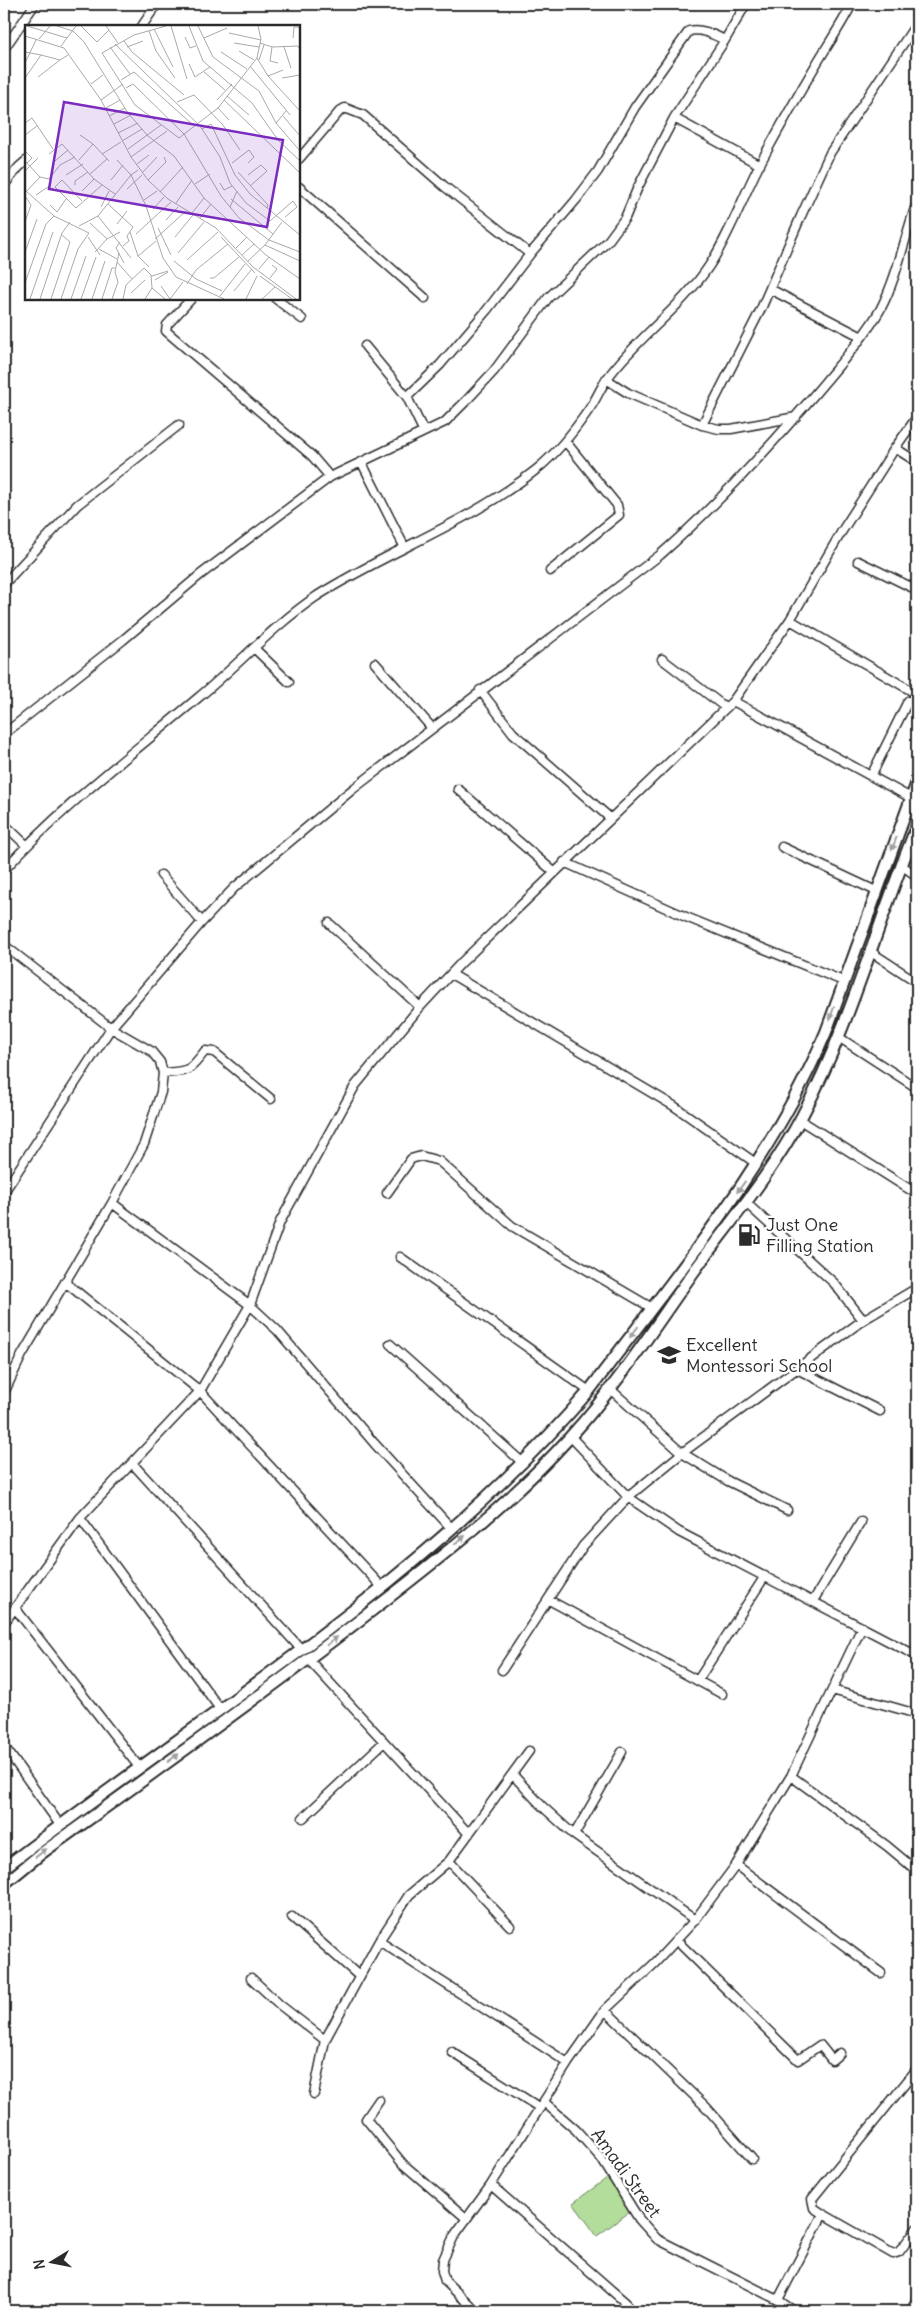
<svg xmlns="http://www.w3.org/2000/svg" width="921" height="2315" font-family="Delius,sans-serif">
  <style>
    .green { fill: #b2dd9a; stroke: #6e8462 }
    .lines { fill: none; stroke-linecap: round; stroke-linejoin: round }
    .minor-casing { stroke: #2b2b2b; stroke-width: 11 }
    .secondary-casing { stroke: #2b2b2b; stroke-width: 14 }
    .minor { stroke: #fff; stroke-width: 8 }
    .secondary { stroke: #fff; stroke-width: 10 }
    .oneway { fill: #a0a0a0 }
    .labels { text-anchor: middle; stroke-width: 4.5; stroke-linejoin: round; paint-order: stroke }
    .poi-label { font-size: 18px; fill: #2b2b2b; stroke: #fff; text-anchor: start }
    .street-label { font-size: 18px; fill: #2b2b2b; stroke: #fff }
    .inset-road { fill: none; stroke: #aaa; stroke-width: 1 }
    .view { fill: #7b2cbf; fill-opacity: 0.15; stroke: #7b2cbf; stroke-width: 2.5 }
    .inset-edge { fill: none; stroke: #2b2b2b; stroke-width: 2.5 }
  </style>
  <rect width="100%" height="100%" fill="#fff"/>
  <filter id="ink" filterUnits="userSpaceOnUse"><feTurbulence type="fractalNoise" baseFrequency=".02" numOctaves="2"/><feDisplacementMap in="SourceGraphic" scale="10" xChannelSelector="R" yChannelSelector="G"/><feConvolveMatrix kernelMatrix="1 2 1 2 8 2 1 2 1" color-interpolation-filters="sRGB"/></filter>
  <g filter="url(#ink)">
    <path class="green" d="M607 2178 631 2211 597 2236 573 2203Z"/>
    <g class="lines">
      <defs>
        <path id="minor" d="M142 26 157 4
          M4 49 35 4
          M674 118 760 165
          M299 159 340 111 345 108 363 115 444 186 530 254
          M4 185 19 167 26 161
          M299 187 425 298
          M770 289 862 337
          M191 299 167 325 166 331 312 456 330 477
          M276 299 302 319
          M365 346 407 397 424 432
          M606 379 628 393 702 425 719 429H731L796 417
          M407 397 440 365 487 310 530 254 576 200 598 171 635 107 689 31C702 28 714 35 725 40
          M702 425 761 309 801 216 830 153 917 23
          M895 448 917 462
          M362 463 404 546
          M858 561 917 590
          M550 571 619 515 617 505 565 441
          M4 584 77 505 179 425
          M790 620 917 694
          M254 648 289 682
          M662 659 726 708
          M375 663 432 728
          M480 690 513 733 610 818
          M733 701 911 798
          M4 734 123 640 200 575 330 477 445 422 466 401 494 371 548 298 608 241 625 218 638 187 674 118 725 40 746 4
          M871 776 908 701
          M458 789 554 872
          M4 824 26 845
          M782 847 876 891
          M564 862 686 917 843 981
          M901 865 917 876
          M4 870C62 806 133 753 199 697 239 664 274 625 317 596 389 550 470 523 537 469 558 452 575 430 590 408 597 398 601 386 609 376 639 336 682 307 709 266 731 233 743 195 762 160 780 127 798 95 817 63 829 43 842 24 852 4
          M161 875 202 922
          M329 923 420 1007
          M4 945 111 1028 151 1051 160 1062 163 1073 161 1092 144 1144 112 1203 22 1355 4 1393
          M871 952 917 982
          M451 974 674 1106 757 1164
          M840 1038 917 1088
          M163 1073C189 1071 189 1072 205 1051L214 1052 271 1099
          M800 1120 917 1194
          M4 1192 111 1028 202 922 234 888 353 789 660 555C719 503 774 443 825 382 844 359 865 336 880 310 898 276 904 238 917 202
          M387 1193 411 1159 421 1156 439 1161 512 1226 652 1308
          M745 1202 834 1283 863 1320
          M112 1203 250 1305 277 1330 374 1443 452 1529
          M400 1257 589 1391
          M65 1282 200 1391 382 1587
          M390 1344 523 1463
          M797 1369 880 1411
          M609 1388 682 1453 728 1481 787 1510
          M571 1437 628 1497 682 1453 863 1320 917 1288
          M132 1463 301 1649
          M80 1518 220 1709
          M549 1600 722 1694
          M813 1601 861 1522
          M15 1608 139 1767
          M4 1623 80 1518 200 1391 250 1305 280 1222 355 1086 420 1007 461 963 733 701 790 620 842 531 895 448 917 417
          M309 1660 469 1834
          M502 1670 583 1546 628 1497 679 1532 917 1656
          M698 1680 765 1576
          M832 1690 917 1714
          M4 1746 60 1825
          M513 1775 542 1806 574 1835 695 1920
          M791 1776 887 1846 917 1871
          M303 1818 384 1742
          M574 1835 622 1752
          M449 1861 510 1926
          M736 1865 881 1973
          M292 1917 359 1976
          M676 1940 798 2060 820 2045 832 2060 840 2053
          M379 1941 568 2063
          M251 1978 280 2005 325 2040
          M605 2010 706 2107 752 2159
          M452 2052 540 2108
          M917 2069 812 2199 814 2208 823 2214 893 2254 899 2252 917 2228
          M314 2094 325 2040 379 1941 409 1895 449 1861 529 1751
          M379 2100 366 2119 403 2164 466 2218
          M544 2102 576 2130 601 2158 639 2219 657 2239 778 2300 794 2311
          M491 2185 626 2303
          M778 2300 823 2214
          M476 2311 445 2281 442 2271 443 2260 454 2236 491 2185 568 2063 605 2010 655 1963 695 1920 736 1865 791 1776 862 1627
          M911 2311 917 2298"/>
        <path id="secondary" d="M4 1868C202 1715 424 1583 589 1391 675 1276 770 1165 826 1032L917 782
          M4 1884 42 1853C149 1776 257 1699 361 1619 434 1563 509 1505 570 1437 617 1386 655 1326 695 1270 732 1220 773 1171 802 1116 851 1024 877 923 917 826"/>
      </defs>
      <use href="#minor" class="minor-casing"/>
      <use href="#secondary" class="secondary-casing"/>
      <use href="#minor" class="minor"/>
      <use href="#secondary" class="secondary"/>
    </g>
    <defs><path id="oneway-solid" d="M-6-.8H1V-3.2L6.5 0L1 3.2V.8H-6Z" transform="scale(1.25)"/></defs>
    <g class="oneway">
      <use href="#oneway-solid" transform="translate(894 844) rotate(111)"/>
      <use href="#oneway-solid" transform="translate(832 1013) rotate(109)"/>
      <use href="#oneway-solid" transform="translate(741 1187) rotate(126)"/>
      <use href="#oneway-solid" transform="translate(634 1332) rotate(128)"/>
      <use href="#oneway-solid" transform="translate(460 1540) rotate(-40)"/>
      <use href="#oneway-solid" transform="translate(332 1641) rotate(-38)"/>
      <use href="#oneway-solid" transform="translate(173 1758) rotate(-36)"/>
      <use href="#oneway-solid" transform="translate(41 1853) rotate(-38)"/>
    </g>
  </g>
  <defs>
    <symbol id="fuel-bare" viewBox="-9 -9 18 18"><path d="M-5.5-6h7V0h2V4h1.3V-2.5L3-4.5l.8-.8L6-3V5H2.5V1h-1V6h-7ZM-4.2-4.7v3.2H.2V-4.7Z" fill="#2b2b2b" stroke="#fff" stroke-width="2.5" paint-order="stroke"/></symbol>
    <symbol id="school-bare" viewBox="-9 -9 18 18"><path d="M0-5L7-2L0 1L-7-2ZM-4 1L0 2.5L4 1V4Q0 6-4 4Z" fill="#2b2b2b" stroke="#fff" stroke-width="2.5" paint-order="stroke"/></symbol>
  </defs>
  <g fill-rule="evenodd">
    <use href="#fuel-bare" x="733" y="1219" width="32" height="32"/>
    <use href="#school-bare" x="653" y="1339" width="32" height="32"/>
  </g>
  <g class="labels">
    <g class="poi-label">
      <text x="766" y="1231">Just One<tspan x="766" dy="21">Filling Station</tspan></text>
      <text x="686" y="1351">Excellent<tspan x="686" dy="21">Montessori School</tspan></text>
    </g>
    <g class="street-label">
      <text transform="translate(626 2173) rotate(54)" y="6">Amadi Street</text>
    </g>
  </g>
  <g transform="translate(25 25)">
    <rect width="275" height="275" fill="#fff"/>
    <path class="inset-road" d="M2 1 42 13M32 1 48 6 59 17 103 88 123 111 149 131 179 173 241 230 275 254M56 1 72 17 84 5M81 1 93 18M141 1 109 10 77 28 110 80 154 113 193 83 232 33 236 14 233 1M146 1 162 54M164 1 178 36 227 78 253 115 275 136M173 1 188 32 234 66 251 98 275 126M129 4 148 42M124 6 131 26 150 53M204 8 236 15M0 11 39 23 76 75 106 132 123 155 143 174 191 203 228 242 271 274M160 12 165 23 171 21M179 13 202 3M268 13 269 2H275M14 14 25 1M99 16 107 27 159 70M209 18 234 22M235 18 247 22 273 21 275 25M90 19 175 101 195 132 205 158 221 178 245 196 268 176 272 182 260 192M36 21 51 1M85 22 105 49M102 22 118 16M247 22 245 36 253 38M259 22 266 43M214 26 229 35M0 27 16 30M196 27 222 44M232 33 243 51 275 86M234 35 239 20M0 38 11 15M164 39 170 52 185 42M225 41 265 90M179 47 200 65M243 51 258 45M13 52 35 35M0 53 16 30 35 35 43 30M257 53 275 50M96 55 109 47 168 100M66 59 78 50M101 63 108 59 159 109 196 171 214 193 244 215 275 227M202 71 224 90M76 75 98 59M192 75 207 59M199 75 275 148M152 77 169 70 198 100 215 125M81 83 95 75M193 83 204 95M84 91 100 83M258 91 275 111M0 98 7 93 28 124M251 98 261 86M89 99 106 90M177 104 186 99 210 150 225 169 275 210M93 108 113 98M0 110 12 101M55 110 68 119 84 136M97 116 117 104M103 124 136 100M0 126 7 133 2 138M24 129 37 119 69 154 90 169M77 129 96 117M106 132 142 106M54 135 68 119M0 136 15 152 24 154 35 140 50 132M30 136 43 125M207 138 224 125 229 132 223 138M112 139 124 130M113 145 106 150 121 181 138 233 151 252 199 274M0 146 13 133M118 147 132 132M213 147 243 180 242 183M65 149 82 134M41 150 58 139M223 150 236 140 242 146 225 161M86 155 98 140M123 155 141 137 139 132M195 158 199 165 207 161M170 159 185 149M50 160V156L63 147M102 164 117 150M1 166 29 191 64 208 53 224 36 274M57 166 69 154M135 167 158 142M0 168 15 152M11 170 23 162 33 166M0 171 6 180 0 197M206 174 248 209M119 175 132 166M57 176 37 155 30 162 51 183 77 160M151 178 167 155M83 179 108 202 102 211 104 216 98 221M25 180 32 187 41 174M76 182 84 166M205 182 212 166M128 184 139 172M167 188 179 173M73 191 106 233M175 193 186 179M141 195 153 182M65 198 82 214M92 199 102 186M54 201 73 191 106 150 92 135M133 203 146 230M105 207 113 231 124 242M111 209 146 177M63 212 75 230M150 212 168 190M196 212 230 248M130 214 161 186M95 217 91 223 99 238M240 220 257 197M211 223 222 212M74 224 92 234M0 227 12 194M70 227 82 214 95 207M153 228 179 197M217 230 229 219M113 231 131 216M162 235 193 207M149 236 171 254 197 266M223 236 240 220 275 236M92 237 107 254M234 244 244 232M235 251 267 274M185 253H189L214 232M245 253 252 244 247 240M130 255 143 247M0 258 21 199 29 191M162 259 171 245 203 219M136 261 145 274 158 257M127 263 140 274M209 266 227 244M106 268 120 255M195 271 220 239M5 274 28 207M15 274 37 208 45 197M26 274 45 217 37 210M46 274 61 231M56 274 71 232M67 274 80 236M77 274 87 243H90M87 274 93 257 90 247 94 228M98 274 101 260 119 243 127 251 143 246M120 274 127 263 126 250M221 274 232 251M237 274 250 262"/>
    <path class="view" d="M39 77 258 115 242 202 24 164Z"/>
    <rect width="275" height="275" class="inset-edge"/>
  </g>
  <rect width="921" height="2315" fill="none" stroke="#fff" stroke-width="20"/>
  <rect x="10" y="10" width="901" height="2295" fill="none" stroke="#2b2b2b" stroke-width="2" filter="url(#ink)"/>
  <g transform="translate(52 2262) rotate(260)" stroke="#ffffff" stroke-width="4" paint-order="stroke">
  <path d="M0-4L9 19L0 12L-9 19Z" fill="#2b2b2b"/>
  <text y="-8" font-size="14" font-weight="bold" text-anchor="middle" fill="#2b2b2b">N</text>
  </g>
</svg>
